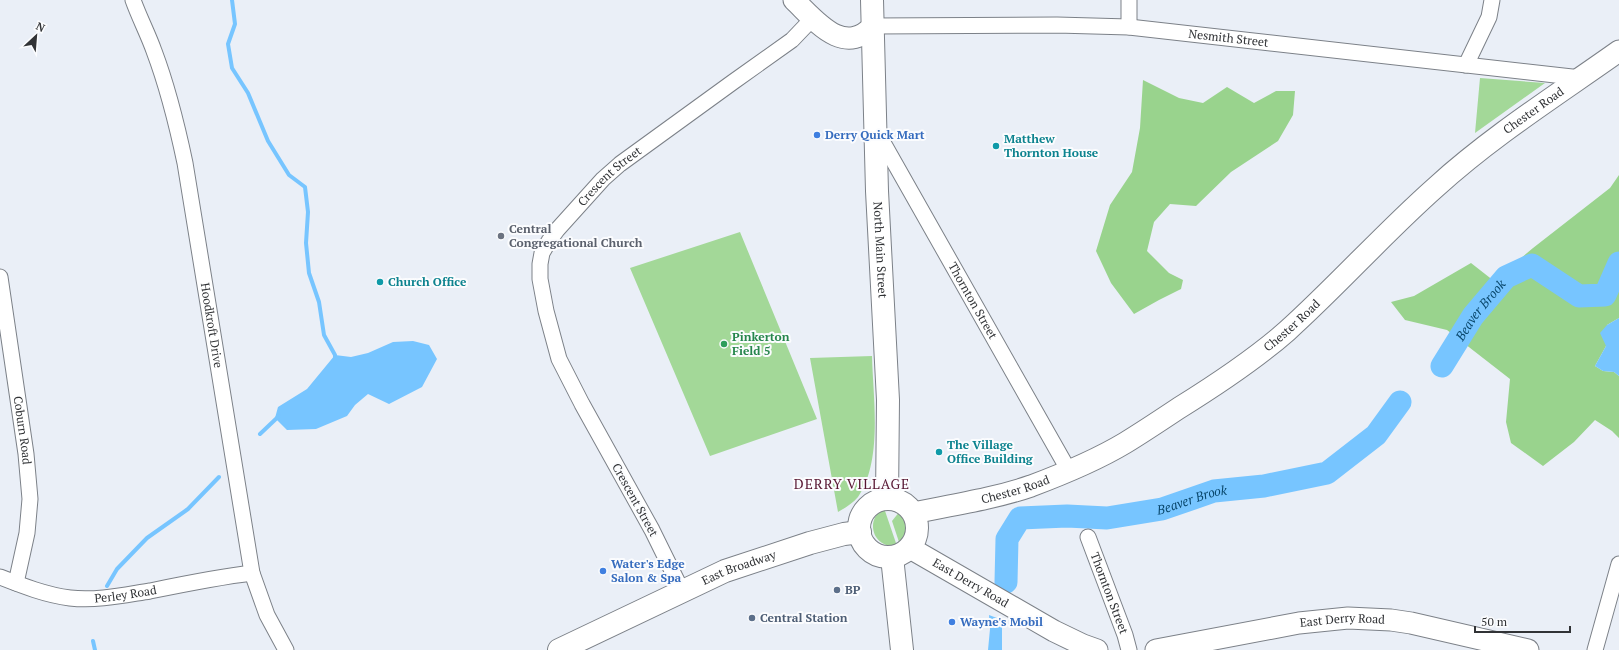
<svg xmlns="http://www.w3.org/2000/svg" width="1619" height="650" font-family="'PT Serif',serif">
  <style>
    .green { fill: #a3d898 }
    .forest { fill: #99d38d }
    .water { fill: #77c5ff }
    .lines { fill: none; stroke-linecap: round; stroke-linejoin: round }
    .stream { stroke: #77c5ff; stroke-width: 4 }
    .river { stroke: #77c5ff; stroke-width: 23 }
    .street-casing { stroke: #7c8188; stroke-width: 17 }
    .secondary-casing { stroke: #7c8188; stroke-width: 23 }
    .primary-casing { stroke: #7c8188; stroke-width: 24 }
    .street { stroke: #fff; stroke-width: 15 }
    .secondary { stroke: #fff; stroke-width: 21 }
    .primary { stroke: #fff; stroke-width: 22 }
    .shop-dot { fill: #3f7fe0; stroke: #fbfcfe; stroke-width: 1.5 }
    .culture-dot { fill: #0f9aa8; stroke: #fbfcfe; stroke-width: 1.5 }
    .worship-dot { fill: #6b7280; stroke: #fbfcfe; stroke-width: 1.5 }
    .leisure-dot { fill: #2e9e5b; stroke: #fbfcfe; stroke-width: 1.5 }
    .service-dot { fill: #5c6f8a; stroke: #fbfcfe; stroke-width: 1.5 }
    .labels { text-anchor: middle; stroke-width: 4; stroke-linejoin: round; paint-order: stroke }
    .street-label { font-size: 12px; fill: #313336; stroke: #fbfcfe }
    .shop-label { font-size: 12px; font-weight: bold; fill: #366cbe; stroke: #fbfcfe; text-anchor: start }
    .culture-label { font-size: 12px; font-weight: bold; fill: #0d838f; stroke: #fbfcfe; text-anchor: start }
    .worship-label { font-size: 12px; font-weight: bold; fill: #5b616d; stroke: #fbfcfe; text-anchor: start }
    .leisure-label { font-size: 12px; font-weight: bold; fill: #27864d; stroke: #fbfcfe; text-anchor: start }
    .service-label { font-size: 12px; font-weight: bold; fill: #4e5e75; stroke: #fbfcfe; text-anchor: start }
    .water-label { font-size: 13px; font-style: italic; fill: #09476c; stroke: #fbfcfe }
    .quarter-label { font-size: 14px; letter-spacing: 1px; fill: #571632; stroke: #fbfcfe }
  </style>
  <rect width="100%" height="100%" fill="#eaeff7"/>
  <path class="green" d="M1480 78 1545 83 1475 133Z
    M740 232 817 419 710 456 630 268Z
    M872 356C873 399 883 460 858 497 853 503 845 508 838 512L810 358Z
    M884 508 897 546C873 549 864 520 884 508Z
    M900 511C910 520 912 537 900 545L892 521Z"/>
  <path class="forest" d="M1143 80 1179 98 1203 103 1227 87 1254 103 1276 91H1295L1293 115 1278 141 1231 172 1196 206 1170 204 1154 222 1147 251 1169 273 1183 280 1181 289 1159 300 1134 314 1111 283 1096 251 1110 205 1132 172 1140 128Z
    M1619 175V318L1607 325 1606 346 1595 366 1603 371 1614 372 1619 376V438L1612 431 1595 420 1574 442 1543 466 1511 443 1506 422 1510 379 1447 330 1405 320 1391 302 1414 296 1471 263 1494 281 1533 248 1610 188Z"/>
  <path class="water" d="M1619 318V376L1614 372 1603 371 1595 366 1606 346 1600 333 1607 325Z
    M413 341 429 345 437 359 422 387 389 404 368 394 355 405 347 416 316 429 287 430 275 418 278 407 307 389 335 355 351 357 368 353 393 342Z
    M989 615 1002 620V650H988L990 629Z"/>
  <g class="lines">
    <path class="stream" d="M232 0 235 24 228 44 232 68 248 93 268 141 289 175 305 187 308 212 306 243 309 273 319 302 324 335 335 355V359
      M260 434 279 416
      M107 586 117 569 147 538 188 509 219 477
      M93 641 95 650"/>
    <g class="river">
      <path id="s1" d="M1442 366 1473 316 1506 277 1532 265 1579 296 1605 295 1619 263"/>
      <path id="s2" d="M1006 582 1007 539 1020 518 1067 516 1107 518 1162 509 1214 491 1264 486 1327 473 1376 435 1400 402"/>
    </g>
    <defs>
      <g id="street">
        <path id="s3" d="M133 0C139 17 148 34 154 51 168 88 177 125 185 163L252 573 267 615 286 650"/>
        <path id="s4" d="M873 26 1057 25 1129 27 1581 78"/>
        <path d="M1129 27V0"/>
        <path d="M1466 65 1489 17 1492 0"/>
        <path id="s5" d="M877 132 1069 471"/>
        <path id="s6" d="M0 277 26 454 30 499 27 533 16 583"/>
        <path id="s7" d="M1088 537 1125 635 1129 650"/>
        <path id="s8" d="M0 577C23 586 46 595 70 598 97 601 124 595 150 591 184 584 218 577 252 573"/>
        <path id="s9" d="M682 591 652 530 582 404 559 359 546 311 540 279V264L542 253 549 241 557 230 603 179 620 164 733 82 792 40 813 18"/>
        <path d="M1595 650 1619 564"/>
      </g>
      <g id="secondary">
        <path d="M794 0C816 21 843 57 873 26"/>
        <path id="s10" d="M913 513C952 505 993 499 1031 486 1063 474 1095 461 1125 443 1143 432 1161 420 1179 408 1216 385 1254 360 1287 331 1338 285 1384 233 1436 187 1492 136 1557 95 1619 51"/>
        <path id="s11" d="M910 548 1054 631 1083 645 1097 650"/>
        <path id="s12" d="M1156 650 1299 623 1348 618 1391 620 1411 623 1528 650"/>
      </g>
      <g id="primary">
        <path id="s13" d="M872 0 877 191 888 400 887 499"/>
        <circle cx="888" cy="528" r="29"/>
        <path d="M892 557 902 650"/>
        <path id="s14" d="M559 650 725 571 810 543 844 534 860 532"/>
      </g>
    </defs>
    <use href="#street" class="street-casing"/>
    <use href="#secondary" class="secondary-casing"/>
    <use href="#primary" class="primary-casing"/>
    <use href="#street" class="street"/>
    <use href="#secondary" class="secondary"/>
    <use href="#primary" class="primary"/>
  </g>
  <g class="shop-dot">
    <circle cx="817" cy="135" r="4"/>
    <circle cx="603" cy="571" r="4"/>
    <circle cx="952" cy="622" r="4"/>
  </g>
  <g class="culture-dot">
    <circle cx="996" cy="146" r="4"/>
    <circle cx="380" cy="282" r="4"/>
    <circle cx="939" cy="452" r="4"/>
  </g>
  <circle class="worship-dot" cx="501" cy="236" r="4"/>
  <circle class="leisure-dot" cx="724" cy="344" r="4"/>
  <g class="service-dot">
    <circle cx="837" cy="590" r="4"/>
    <circle cx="752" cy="618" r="4"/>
  </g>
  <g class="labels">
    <g class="street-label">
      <text dy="4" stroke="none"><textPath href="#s4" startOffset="356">Nesmith Street</textPath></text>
      <text dy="4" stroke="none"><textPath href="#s10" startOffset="753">Chester Road</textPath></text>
      <text dy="4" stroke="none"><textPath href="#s9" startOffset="474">Crescent Street</textPath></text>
      <text dy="4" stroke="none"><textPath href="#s13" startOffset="250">North Main Street</textPath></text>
      <text dy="4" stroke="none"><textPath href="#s5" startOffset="194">Thornton Street</textPath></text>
      <text dy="4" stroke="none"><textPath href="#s3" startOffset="336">Hoodkroft Drive</textPath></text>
      <text dy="4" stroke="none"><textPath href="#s10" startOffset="429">Chester Road</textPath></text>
      <text dy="4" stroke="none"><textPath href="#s6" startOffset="155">Coburn Road</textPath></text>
      <text dy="4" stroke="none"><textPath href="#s10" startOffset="105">Chester Road</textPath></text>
      <text transform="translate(635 500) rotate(61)" y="4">Crescent Street</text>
      <text dy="4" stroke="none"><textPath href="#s14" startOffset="198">East Broadway</textPath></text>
      <text dy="4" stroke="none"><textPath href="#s11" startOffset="70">East Derry Road</textPath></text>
      <text dy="4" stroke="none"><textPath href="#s8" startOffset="129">Perley Road</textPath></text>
      <text dy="4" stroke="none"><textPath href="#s7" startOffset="60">Thornton Street</textPath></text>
      <text dy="4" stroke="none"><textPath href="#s12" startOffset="189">East Derry Road</textPath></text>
    </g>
    <g class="shop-label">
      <text x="825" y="139">Derry Quick Mart</text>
      <text x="611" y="568">Water's Edge<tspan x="611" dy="14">Salon &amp; Spa</tspan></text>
      <text x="960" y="626">Wayne's Mobil</text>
    </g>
    <g class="culture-label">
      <text x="1004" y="143">Matthew<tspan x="1004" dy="14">Thornton House</tspan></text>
      <text x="388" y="286">Church Office</text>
      <text x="947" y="449">The Village<tspan x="947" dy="14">Office Building</tspan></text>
    </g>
    <g class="worship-label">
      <text x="509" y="233">Central<tspan x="509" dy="14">Congregational Church</tspan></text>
    </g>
    <g class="leisure-label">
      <text x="732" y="341">Pinkerton<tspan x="732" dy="14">Field 5</tspan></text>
    </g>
    <g class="service-label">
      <text x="845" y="594">BP</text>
      <text x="760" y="622">Central Station</text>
    </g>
    <g class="water-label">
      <text dy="5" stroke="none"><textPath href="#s1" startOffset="68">Beaver Brook</textPath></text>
      <text dy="5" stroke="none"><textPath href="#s2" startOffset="242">Beaver Brook</textPath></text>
    </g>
    <g class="quarter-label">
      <text x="852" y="489">DERRY VILLAGE</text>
    </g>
  </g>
  <g transform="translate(36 36) rotate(26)" stroke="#fbfcfe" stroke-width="3" paint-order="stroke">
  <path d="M0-3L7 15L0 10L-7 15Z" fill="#313336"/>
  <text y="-6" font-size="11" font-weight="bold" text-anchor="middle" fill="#313336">N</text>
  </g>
  <path d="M1475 626v6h95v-6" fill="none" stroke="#313336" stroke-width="2"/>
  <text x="1481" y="626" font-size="12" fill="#313336" stroke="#fbfcfe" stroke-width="3" paint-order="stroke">50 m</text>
</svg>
